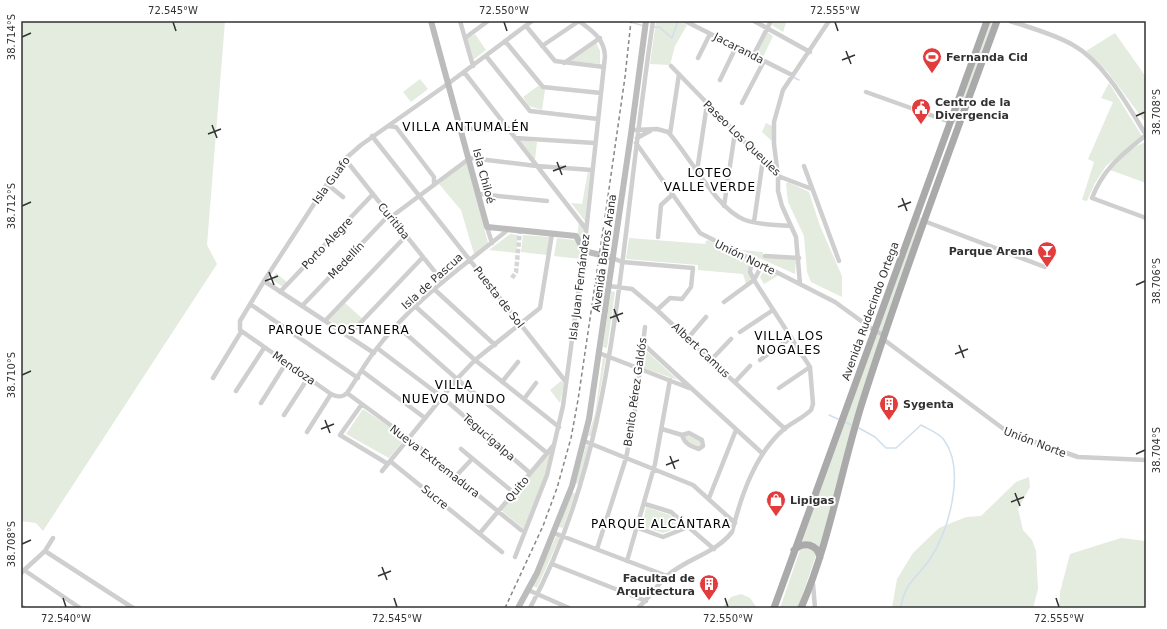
<svg xmlns="http://www.w3.org/2000/svg" width="1167" height="629" font-family="'DejaVu Sans',sans-serif">
  <style>
    .green { fill: #e4ebdf }
    .lines { fill: none; stroke-linecap: round; stroke-linejoin: round }
    .stream { stroke: #cfdfed; stroke-width: 1.5 }
    .street-tunnel { stroke: #d6d6d6; stroke-width: 4.5; stroke-dasharray: 4.5 2; stroke-linecap: butt }
    .street { stroke: #cfcfcf; stroke-width: 4.5 }
    .secondary { stroke: #bcbcbc; stroke-width: 6 }
    .primary { stroke: #aaa; stroke-width: 7 }
    .rail { stroke: #878787; stroke-width: 1.5; stroke-dasharray: 4 3; stroke-linecap: butt }
    .ticks { fill: none; stroke: #323232; stroke-width: 1.5 }
    .labels { text-anchor: middle; stroke-width: 4; stroke-linejoin: round; paint-order: stroke }
    .street-label { font-size: 11px; fill: #323232; stroke: #fff }
    .poi-label { font-size: 11px; font-weight: bold; fill: #323232; stroke: #fff; text-anchor: start }
    .neighbourhood-label { font-size: 12px; letter-spacing: 1px; fill: #000; stroke: #fff }
    .neatline { fill: none; stroke: #323232; stroke-width: 1.5 }
    .ticks-label { font-size: 10px; text-anchor: middle; fill: #323232 }
  </style>
  <rect width="100%" height="100%" fill="#fff"/>
  <path class="green" d="M21 21H225L207 245 217 264 43 531 36 523 21 521Z
    M656 21H679L687 25 675 46 670 65 650 64Z
    M774 21 786 23 783 32 772 25Z
    M990 21H995L957 124 953 123Z
    M767 32 773 36 762 59 755 56Z
    M1115 33 1146 77V123L1107 71 1086 51Z
    M475 34 486 50 473 60 467 39Z
    M596 42 600 51V64L570 61Z
    M420 79 428 89 411 102 403 92Z
    M1109 83 1142 136 1106 166 1095 183 1087 201 1082 200 1094 162 1088 159 1113 102 1101 98Z
    M538 86 545 90 542 110 529 106 523 97Z
    M766 123 772 126 773 142 762 132Z
    M521 140 537 142 535 160 521 142Z
    M1146 142V183L1110 170C1118 158 1133 146 1146 142Z
    M467 162 488 243 474 254 461 210 439 184Z
    M588 171H590L585 221 571 203 582 204Z
    M788 182 809 192 820 226 842 276V297L811 282 807 272 804 236 788 202 786 184Z
    M919 215 922 220 896 297 821 549 800 543Z
    M579 222 585 230 583 240 581 241 577 237Z
    M510 234 518 235 516 253 489 250Z
    M523 235 550 237 547 255 521 252Z
    M557 238 574 240 583 250 581 259 554 256Z
    M629 238 706 244 705 242 708 240 749 261V272L751 281 746 284 743 274 698 270V265L626 259Z
    M741 250 763 252V256L796 260 795 274Z
    M765 269 779 275 764 284 760 277Z
    M276 273 288 283 283 287 273 280Z
    M611 291 615 292 607 348 603 347Z
    M345 303 363 319 349 333 329 320Z
    M645 350 678 380 643 368Z
    M603 357H606L592 436H588L595 414Z
    M561 381 564 383 560 403 550 390Z
    M363 409 404 437 403 441 389 458 346 434Z
    M687 435 700 441 701 446 698 447 688 442 684 436Z
    M586 445 590 447 580 483 575 484Z
    M550 452 543 484 525 530 501 510Z
    M1029 477 1030 487 1018 509 1023 530 1032 540 1036 551 1038 589 1033 608H892L897 579 913 553 939 528 966 517 981 516 1016 482Z
    M571 491 575 494 563 528 559 527Z
    M646 507 670 515 683 526 663 533 642 527Z
    M556 536 560 537 537 588 533 586Z
    M1121 538 1146 541V608H1059L1060 592 1070 554Z
    M805 548 812 550 816 555 798 608H780L800 550Z
    M741 594 750 598 757 608H722L731 597Z"/>
  <g class="lines">
    <path class="stream" d="M627 21 644 26
      M654 27H659L672 38 678 21
      M793 77 799 80
      M829 415 838 419
      M845 422 851 425
      M859 428 875 437 886 448H896L921 425C929 430 938 432 944 440 966 470 949 530 930 559 917 578 904 583 901 608"/>
    <path class="street-tunnel" d="M512 278 516 272 520 230"/>
    <path class="street" d="M460 21 473 66
      M685 21 792 75
      M754 21 810 52
      M1010 21C1031 28 1054 34 1073 45 1104 62 1128 106 1146 135
      M526 26 555 61 604 67
      M465 38 488 21
      M505 41 543 87 601 93
      M542 46 579 21
      M486 56 530 111 598 119
      M753 56 771 21
      M698 58 710 34
      M564 63 600 38
      M671 66 778 176 812 189
      M464 72 586 229
      M720 80 736 47
      M866 92 950 122
      M742 103 764 61
      M388 126 396 127 434 177V184
      M462 128 493 130
      M635 130 657 129 668 132C690 156 715 208 745 220 759 225 776 225 791 226
      M670 134 679 74
      M1146 135C1122 155 1104 167 1092 198L1146 218
      M372 136 566 382
      M515 138 595 143
      M637 138 650 131
      M636 143 700 233 835 302 875 331 884 335
      M345 159 443 282
      M804 166 839 261
      M697 171 707 104
      M327 184 343 197
      M479 194 547 201
      M724 206 735 132
      M391 217 470 158 537 166 592 170
      M924 221 1045 267
      M754 222 763 159
      M487 227 492 243
      M509 229C463 266 409 304 374 352 364 365 356 380 347 393 342 398 337 397 331 394L240 330V321L264 281 327 184 345 159 361 145 449 83 532 21
      M658 237 661 205 672 195
      M765 256 799 258
      M613 258 622 262 693 268 691 287 682 299 670 298 657 310
      M754 280 762 265
      M264 281 374 353
      M800 284 796 237 782 206 778 191V176L774 144V122L783 90 829 21
      M609 286 632 289 657 310 785 429
      M434 289 495 345
      M280 292 373 194
      M724 302 754 280
      M250 304 358 378
      M302 306 389 215
      M416 307 475 360 559 427
      M325 321 406 236
      M397 326 457 379 547 453
      M740 332 773 310
      M348 336 423 257
      M688 338 706 317
      M883 339 1009 433 1078 457 1146 460
      M642 343 762 453
      M377 348 442 397 530 473
      M599 353 689 388
      M711 360 731 339
      M760 360 791 338
      M362 371 425 418
      M213 378 241 332
      M502 382 518 362
      M735 382 750 366
      M779 388 810 367
      M236 391 264 348
      M347 393 408 438 521 530
      M524 399 536 383
      M261 403 286 363
      M362 404 340 435 388 464
      M284 415 308 378
      M662 429 682 435C685 444 690 446 699 449L703 446 702 440 689 433 682 435
      M307 432 331 394
      M584 441 693 485 735 523
      M461 449 514 493
      M390 461 502 552
      M382 471 457 379 475 360 540 308 552 234
      M456 476 472 459
      M709 498 736 430
      M645 504 671 512 714 549
      M638 528 663 537 688 527
      M480 533 553 446
      M554 533 667 576
      M597 549 626 458 634 418 645 327
      M45 551 133 608
      M515 557 547 475 563 406 584 251 605 56C604 38 592 31 579 21
      M627 561 655 464 670 380
      M552 564 646 601
      M24 570 80 608
      M21 573 45 551 53 538
      M813 584 815 608
      M528 590 569 608
      M21 606 24 608
      M530 608C594 490 611 357 627 225 635 157 643 89 653 21
      M638 608C649 598 656 586 667 576 687 558 715 554 732 532 741 496 755 454 784 429 793 422 803 418 811 410L813 404 810 367 754 280 750 272 752 260"/>
    <path class="secondary" d="M431 21 487 227 576 236 584 251 613 258
      M518 608 537 573 572 486 589 419 631 134 646 21"/>
    <path class="primary" d="M794 550C804 541 817 544 820 557
      M774 608 987 21
      M801 608C830 541 841 469 863 400 904 272 951 147 997 21"/>
    <path class="rail" d="M505 608 543 526 557 488 571 438 578 400 605 217 625 77 631 21"/>
  </g>
  <path class="ticks" d="M173 22 176 31M504 22 507 31M835 22 838 31M22 37 31 33M846 51 851 64M842 60 855 55M1136 116 1145 112M212 125 217 138M208 134 221 129M557 162 562 175M553 171 566 166M902 198 907 211M22 206 31 202M898 207 911 202M269 272 274 285M265 281 278 276M1136 285 1145 281M614 309 619 322M610 318 623 313M959 345 964 358M955 354 968 349M22 375 31 371M325 420 330 433M321 429 334 424M1136 454 1145 450M670 456 675 469M666 465 679 460M1015 493 1020 506M1011 502 1024 497M22 544 31 540M382 567 387 580M378 576 391 571M63 598 66 607M394 598 397 607M725 598 728 607M1056 598 1059 607"/>
  <defs>
    <symbol id="stadium-pin" viewBox="-11 -11 22 30"><path d="M0 17L-7.5 6A9.5 9.5 0 1 1 7.5 6Z" fill="#e23c3c" stroke="#fff"/><path d="M0-5a6.5 5 0 1 0 0 10a6.5 5 0 1 0 0-10ZM-3.5-1.8h7v3.6h-7Z" fill="#fff"/></symbol>
    <symbol id="civic-pin" viewBox="-11 -11 22 30"><path d="M0 17L-7.5 6A9.5 9.5 0 1 1 7.5 6Z" fill="#e23c3c" stroke="#fff"/><path d="M-.6-6.5H3V-4.5H.6V-3L4-1V1h2V6H-6V1h2V-1L-.6-3ZM-1.2 2.5V6h2.4V2.5Z" fill="#fff"/></symbol>
    <symbol id="bar-pin" viewBox="-11 -11 22 30"><path d="M0 17L-7.5 6A9.5 9.5 0 1 1 7.5 6Z" fill="#e23c3c" stroke="#fff"/><path d="M-6-5H6L.8 .8V4.5H3.5V6h-7V4.5H-.8V.8Z" fill="#fff"/></symbol>
    <symbol id="building-pin" viewBox="-11 -11 22 30"><path d="M0 17L-7.5 6A9.5 9.5 0 1 1 7.5 6Z" fill="#e23c3c" stroke="#fff"/><path d="M-4-6H4V6H1V3H-1V6H-4ZM-2.5-4.3h1.7v1.8h-1.7ZM.8-4.3h1.7v1.8H.8ZM-2.5-1h1.7V.8h-1.7ZM.8-1h1.7V.8H.8Z" fill="#fff"/></symbol>
    <symbol id="shop-pin" viewBox="-11 -11 22 30"><path d="M0 17L-7.5 6A9.5 9.5 0 1 1 7.5 6Z" fill="#e23c3c" stroke="#fff"/><path d="M-5-2.5h2.3a2.7 3.5 0 0 1 5.4 0H5L5.5 6h-11ZM-1.5-2.5h3a1.5 2.3 0 0 0-3 0Z" fill="#fff"/></symbol>
  </defs>
  <g fill-rule="evenodd">
    <use href="#stadium-pin" x="921" y="46" width="22" height="30"/>
    <use href="#civic-pin" x="910" y="97" width="22" height="30"/>
    <use href="#bar-pin" x="1036" y="240" width="22" height="30"/>
    <use href="#building-pin" x="878" y="393" width="22" height="30"/>
    <use href="#shop-pin" x="765" y="489" width="22" height="30"/>
    <use href="#building-pin" x="698" y="573" width="22" height="30"/>
  </g>
  <g class="labels">
    <g class="street-label">
      <text transform="translate(739 48) rotate(27)" y="4">Jacaranda</text>
      <text transform="translate(742 138) rotate(44)" y="4">Paseo Los Queules</text>
      <text transform="translate(484 176) rotate(75)" y="4">Isla Chiloé</text>
      <text transform="translate(331 180) rotate(-54)" y="4">Isla Guafo</text>
      <text transform="translate(394 221) rotate(51)" y="4">Curitiba</text>
      <text transform="translate(327 243) rotate(-46)" y="4">Porto Alegre</text>
      <text transform="translate(604 253) rotate(-82)" y="4">Avenida Barros Arana</text>
      <text transform="translate(745 257) rotate(26)" y="4">Unión Norte</text>
      <text transform="translate(346 260) rotate(-46)" y="4">Medellín</text>
      <text transform="translate(432 281) rotate(-42)" y="4">Isla de Pascua</text>
      <text transform="translate(579 287) rotate(-83)" y="4">Isla Juan Fernández</text>
      <text transform="translate(499 297) rotate(52)" y="4">Puesta de Sol</text>
      <text transform="translate(870 311) rotate(-70)" y="4">Avenida Rudecindo Ortega</text>
      <text transform="translate(701 350) rotate(43)" y="4">Albert Camus</text>
      <text transform="translate(294 368) rotate(35)" y="4">Mendoza</text>
      <text transform="translate(635 392) rotate(-82)" y="4">Benito Pérez Galdós</text>
      <text transform="translate(489 437) rotate(41)" y="4">Tegucigalpa</text>
      <text transform="translate(1035 442) rotate(21)" y="4">Unión Norte</text>
      <text transform="translate(435 461) rotate(38)" y="4">Nueva Extremadura</text>
      <text transform="translate(517 489) rotate(-50)" y="4">Quito</text>
      <text transform="translate(435 497) rotate(39)" y="4">Sucre</text>
    </g>
    <g class="poi-label">
      <text x="946" y="61">Fernanda Cid</text>
      <text x="935" y="106">Centro de la<tspan x="935" dy="13">Divergencia</tspan></text>
      <text x="1033" y="255" text-anchor="end">Parque Arena</text>
      <text x="903" y="408">Sygenta</text>
      <text x="790" y="504">Lipigas</text>
      <text x="695" y="582" text-anchor="end">Facultad de<tspan x="695" dy="13">Arquitectura</tspan></text>
    </g>
    <g class="neighbourhood-label">
      <text x="466" y="131">VILLA ANTUMALÉN</text>
      <text x="710" y="177">LOTEO<tspan x="710" dy="14">VALLE VERDE</tspan></text>
      <text x="339" y="334">PARQUE COSTANERA</text>
      <text x="789" y="340">VILLA LOS<tspan x="789" dy="14">NOGALES</tspan></text>
      <text x="454" y="389">VILLA<tspan x="454" dy="14">NUEVO MUNDO</tspan></text>
      <text x="661" y="528">PARQUE ALCÁNTARA</text>
    </g>
  </g>
  <rect width="1167" height="629" fill="none" stroke="#ffffff" stroke-width="44"/>
  <rect x="22" y="22" width="1123" height="585" class="neatline"/>
  <g class="ticks-label">
    <text x="173" y="14">72.545°W</text>
    <text x="504" y="14">72.550°W</text>
    <text x="835" y="14">72.555°W</text>
    <text transform="translate(11 37) rotate(-90)" y="4">38.714°S</text>
    <text transform="translate(1156 112) rotate(-90)" y="4">38.708°S</text>
    <text transform="translate(11 206) rotate(-90)" y="4">38.712°S</text>
    <text transform="translate(1156 281) rotate(-90)" y="4">38.706°S</text>
    <text transform="translate(11 375) rotate(-90)" y="4">38.710°S</text>
    <text transform="translate(1156 450) rotate(-90)" y="4">38.704°S</text>
    <text transform="translate(11 544) rotate(-90)" y="4">38.708°S</text>
    <text x="66" y="622">72.540°W</text>
    <text x="397" y="622">72.545°W</text>
    <text x="728" y="622">72.550°W</text>
    <text x="1059" y="622">72.555°W</text>
  </g>
</svg>
